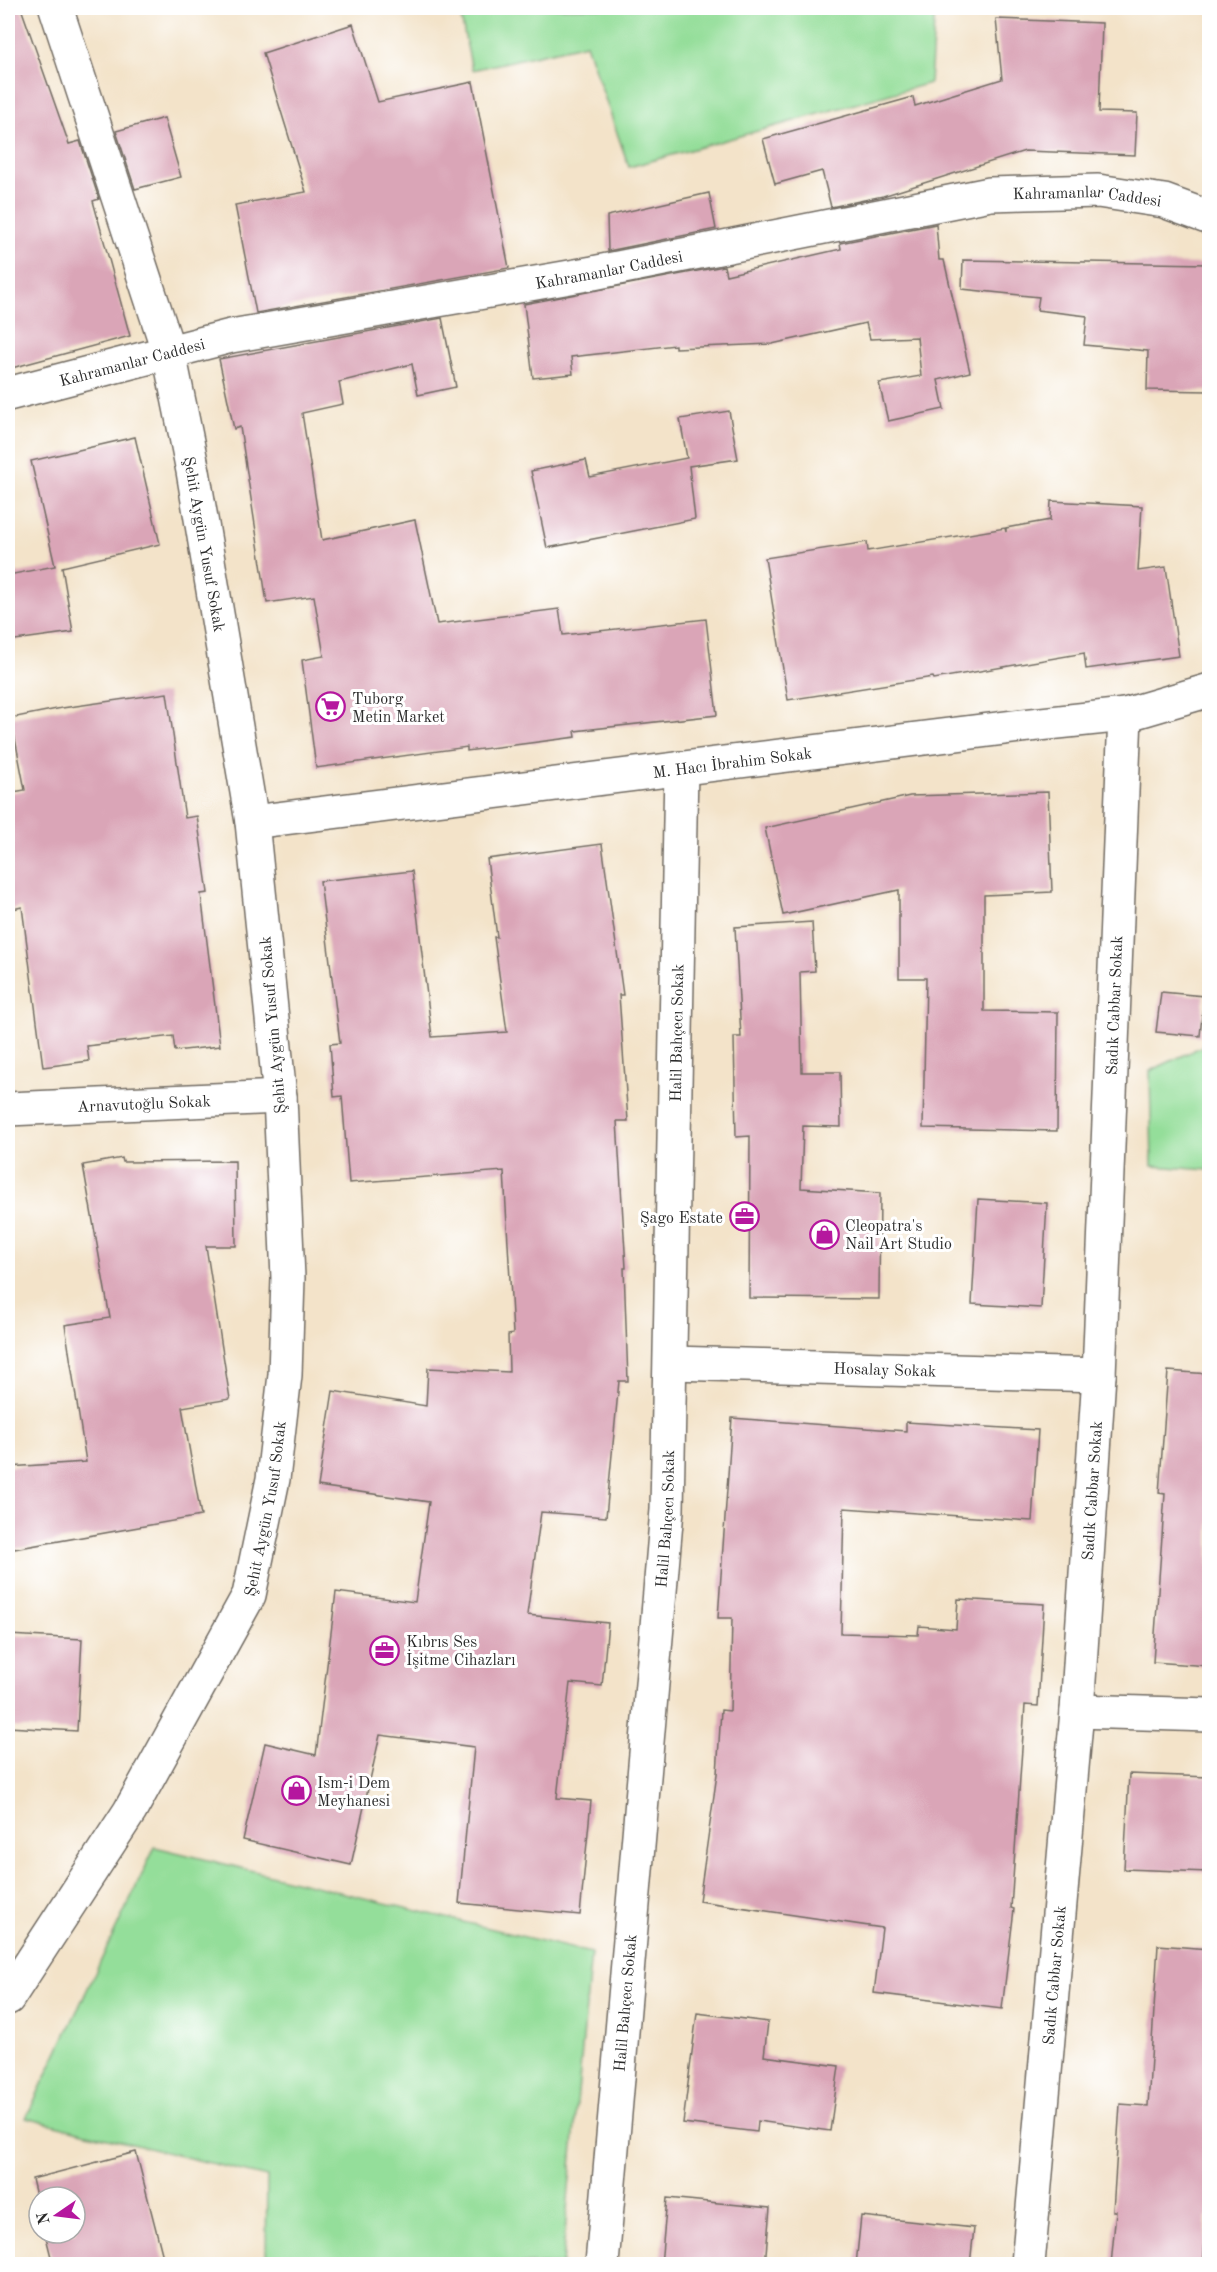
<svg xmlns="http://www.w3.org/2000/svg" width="1217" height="2272" font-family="'Old Standard TT',serif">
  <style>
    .grass { fill: #94de9a; stroke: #608462; stroke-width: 1.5 }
    .building { fill: #daa5b7 }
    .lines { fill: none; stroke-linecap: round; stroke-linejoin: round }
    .street-casing { stroke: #716b62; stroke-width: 36 }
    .street { stroke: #fff; stroke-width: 33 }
    .labels { text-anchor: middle; stroke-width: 6; stroke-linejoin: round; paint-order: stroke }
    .street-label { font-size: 16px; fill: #2b2b2b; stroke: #fff }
    .poi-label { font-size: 16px; fill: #2b2b2b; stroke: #fff; text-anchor: start }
  </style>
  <rect width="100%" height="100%" fill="#fff"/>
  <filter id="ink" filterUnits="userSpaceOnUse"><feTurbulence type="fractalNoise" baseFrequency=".0167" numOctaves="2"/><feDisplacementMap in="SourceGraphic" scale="12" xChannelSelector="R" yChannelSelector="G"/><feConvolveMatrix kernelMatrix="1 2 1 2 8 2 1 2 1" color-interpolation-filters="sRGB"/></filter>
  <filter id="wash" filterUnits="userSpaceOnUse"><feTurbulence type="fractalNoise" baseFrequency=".008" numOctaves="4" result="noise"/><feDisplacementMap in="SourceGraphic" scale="24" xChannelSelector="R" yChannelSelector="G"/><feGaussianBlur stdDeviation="1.35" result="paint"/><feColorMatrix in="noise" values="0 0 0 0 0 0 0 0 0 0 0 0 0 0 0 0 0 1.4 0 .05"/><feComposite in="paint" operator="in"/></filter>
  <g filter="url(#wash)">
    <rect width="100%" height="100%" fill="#f3e3c9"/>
    <path class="grass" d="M459 8H935L930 83 629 167 586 44 472 70Z
      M1209 1043V1170L1152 1166 1150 1071Z
      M155 1847 591 1953 562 2264H266L267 2177 26 2118Z"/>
    <g id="blocks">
      <path class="building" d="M8 8H21L69 144 80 141 99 199 93 201 130 336 8 369Z
        M996 19 1102 23 1099 112 1137 113 1135 155 1025 151 883 196 831 207 822 171 775 184 763 139 913 97 915 106 1002 79Z
        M353 24 378 102 473 82 509 268 256 313 235 205 306 192 263 53Z
        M164 118 181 177 135 189 116 131Z
        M709 193 716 229 608 251 607 216Z
        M936 224 939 260H944L970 372 938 380 944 409 888 421 879 383 921 376 917 337 870 339 866 323 772 344 675 348V345L571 357 573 374 533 378 524 304 724 266 726 275 841 249 840 243Z
        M963 260 1209 264V391L1147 390 1148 351 1084 345 1087 316 1037 310 1039 297 962 289Z
        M442 318 456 387 418 395 412 364 339 382 343 404 302 413 322 540 415 520 437 624 559 609 563 635 706 619 717 715 575 731 576 737 467 751V747L316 768 302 660 324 656 314 596 267 603 240 427 234 429 219 359Z
        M729 411 738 459 689 466 695 519 547 548 531 471 586 460 590 477 687 458 680 419Z
        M135 437 160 544 62 567 73 632 8 641V575L55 566 31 461Z
        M1051 501 1142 506 1138 571 1166 567 1179 656 1086 669 1084 653 934 679 933 677 788 700 765 558 867 542 868 551 1005 528 1006 532V528L1050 520Z
        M167 693 185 818 197 816 208 893 201 894 220 1046 175 1051 173 1036 87 1046 89 1061 43 1067 22 907 8 910V793L25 790 11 718 62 708Z
        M1048 792 1052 892 984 895V1011L1058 1012 1057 1131 923 1128 926 978H899V890L783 915 765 828 910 796Z
        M602 844 623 995H619L628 1121H617L626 1268H624L628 1381H619L606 1517 541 1512 527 1615 608 1623 602 1686 570 1683 557 1798 591 1801 580 1915 459 1903 474 1747 380 1735 351 1865 243 1840 265 1743 316 1755 336 1592 415 1602 429 1502 318 1486 333 1391 426 1406 428 1368 509 1372 508 1335 513 1334 504 1171 349 1183 342 1096 334 1097 330 1044 340 1043 320 881 412 871 432 1037 507 1032 494 937H497L487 859Z
        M812 922 815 971 800 972 802 1072H840L841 1127 803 1126 801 1188 880 1193 879 1299 749 1298 750 1136 736 1137 734 1037H741L735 927Z
        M1161 992 1204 996 1200 1036 1156 1032Z
        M122 1158 123 1162 235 1161 236 1246H206L230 1399 182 1407 201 1516 8 1550V1467L86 1462 65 1325 110 1318 83 1165Z
        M978 1199 1047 1203 1041 1308 972 1304Z
        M1168 1371 1209 1374V1666L1153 1662 1165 1494 1159 1493Z
        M732 1418 906 1431V1422L1038 1430 1032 1521 844 1508 841 1633 918 1635 919 1626 956 1629 958 1599 1044 1604 1038 1706 1025 1705 1011 1908 1014 1909 1002 2009 874 1993 882 1928 699 1901 717 1774 721 1710 730 1711 732 1618H718Z
        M8 1635 82 1639 77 1731 8 1727Z
        M1129 1774 1209 1777V1872L1124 1869Z
        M1158 1945 1209 1949V2217H1207L1203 2265H1111L1116 2211H1113L1120 2104 1148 2106Z
        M697 2013 768 2022 764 2056 839 2066 830 2131 758 2121 757 2132 683 2123Z
        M136 2152 165 2265H53L45 2233H75V2197H39V2209L32 2179Z
        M667 2198 770 2208 765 2265H661Z
        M861 2216 974 2228 970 2265H856Z"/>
    </g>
  </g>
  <g filter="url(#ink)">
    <use href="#blocks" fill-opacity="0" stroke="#716b62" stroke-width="1.5"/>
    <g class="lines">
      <defs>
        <g id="street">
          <path id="s1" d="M8 394 231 336 593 273 990 194 1098 191 1164 201 1210 218"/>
          <path id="s2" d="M252 822 1021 726 1125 715 1210 690"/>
          <path id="s3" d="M8 1109 280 1097"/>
          <path id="s4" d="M671 1363 1099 1375"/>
          <path d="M1077 1711 1210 1715"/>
          <path id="s5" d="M8 1998 130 1811 249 1595 273 1479 285 1375 288 1278 280 1097 252 822 193 471 169 353 56 8"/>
          <path id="s6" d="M602 2264 667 1510 681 768"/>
          <path id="s7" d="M1028 2264 1077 1711 1099 1375 1125 715"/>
        </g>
      </defs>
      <use href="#street" class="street-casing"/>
      <use href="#street" class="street"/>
    </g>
  </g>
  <defs>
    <symbol id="supermarket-ring" viewBox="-11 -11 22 22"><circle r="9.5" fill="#fff" stroke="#b5179e" stroke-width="1.5"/><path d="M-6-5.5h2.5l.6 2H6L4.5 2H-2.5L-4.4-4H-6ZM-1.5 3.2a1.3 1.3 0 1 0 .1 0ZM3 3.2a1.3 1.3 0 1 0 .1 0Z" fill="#b5179e"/></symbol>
    <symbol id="office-ring" viewBox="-11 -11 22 22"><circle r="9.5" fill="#fff" stroke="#b5179e" stroke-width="1.5"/><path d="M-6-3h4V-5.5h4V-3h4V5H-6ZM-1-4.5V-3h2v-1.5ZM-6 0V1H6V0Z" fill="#b5179e"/></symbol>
    <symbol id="shop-ring" viewBox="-11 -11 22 22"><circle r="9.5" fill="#fff" stroke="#b5179e" stroke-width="1.5"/><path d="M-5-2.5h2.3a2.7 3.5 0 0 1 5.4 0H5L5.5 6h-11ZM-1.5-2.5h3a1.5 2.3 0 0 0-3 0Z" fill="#b5179e"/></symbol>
  </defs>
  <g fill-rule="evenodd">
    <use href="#supermarket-ring" x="314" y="690" width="33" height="33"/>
    <use href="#office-ring" x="728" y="1200" width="33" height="33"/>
    <use href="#shop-ring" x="808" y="1218" width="33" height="33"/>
    <use href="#office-ring" x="368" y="1634" width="33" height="33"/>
    <use href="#shop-ring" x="280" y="1774" width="33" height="33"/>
  </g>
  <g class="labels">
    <g class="street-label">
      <text dy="6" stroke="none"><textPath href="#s1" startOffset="1100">Kahramanlar Caddesi</textPath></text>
      <text dy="6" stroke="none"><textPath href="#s1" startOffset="614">Kahramanlar Caddesi</textPath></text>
      <text dy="6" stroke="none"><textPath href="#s1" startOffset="128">Kahramanlar Caddesi</textPath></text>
      <text transform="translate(205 544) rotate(80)" y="6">Şehit Aygün Yusuf Sokak</text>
      <text dy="6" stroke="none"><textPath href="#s2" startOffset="484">M. Hacı İbrahim Sokak</textPath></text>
      <text dy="6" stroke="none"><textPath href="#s7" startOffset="1262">Sadık Cabbar Sokak</textPath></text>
      <text transform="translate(272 1025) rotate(-95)" y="6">Şehit Aygün Yusuf Sokak</text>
      <text dy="6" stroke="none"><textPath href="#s6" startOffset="1234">Halil Bahçecı Sokak</textPath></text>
      <text dy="6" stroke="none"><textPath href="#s3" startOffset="136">Arnavutoğlu Sokak</textPath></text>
      <text dy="6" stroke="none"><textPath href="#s4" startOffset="214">Hosalay Sokak</textPath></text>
      <text dy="6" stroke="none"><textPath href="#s7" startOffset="776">Sadık Cabbar Sokak</textPath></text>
      <text dy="6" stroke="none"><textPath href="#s5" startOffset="558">Şehit Aygün Yusuf Sokak</textPath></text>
      <text dy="6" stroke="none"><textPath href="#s6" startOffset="748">Halil Bahçecı Sokak</textPath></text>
      <text dy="6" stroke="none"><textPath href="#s7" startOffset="290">Sadık Cabbar Sokak</textPath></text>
      <text dy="6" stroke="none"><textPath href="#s6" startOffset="262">Halil Bahçecı Sokak</textPath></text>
    </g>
    <g class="poi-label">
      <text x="352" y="704">Tuborg<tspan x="352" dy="18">Metin Market</tspan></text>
      <text x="723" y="1223" text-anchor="end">Şago Estate</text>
      <text x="845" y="1231">Cleopatra's<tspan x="845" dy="18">Nail Art Studio</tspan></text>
      <text x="406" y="1647">Kıbrıs Ses<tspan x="406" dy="18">İşitme Cihazları</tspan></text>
      <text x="317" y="1788">Ism-i Dem<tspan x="317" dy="18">Meyhanesi</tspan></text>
    </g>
  </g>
  <rect width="1217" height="2272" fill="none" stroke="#fff" stroke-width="30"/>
  <g transform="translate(57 2215) rotate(256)"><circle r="28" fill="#ffffff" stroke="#aaaaaa" stroke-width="1.5"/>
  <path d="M0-4.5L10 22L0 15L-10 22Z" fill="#b5179e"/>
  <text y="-9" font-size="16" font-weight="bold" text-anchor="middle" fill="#2b2b2b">N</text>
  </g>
</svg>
